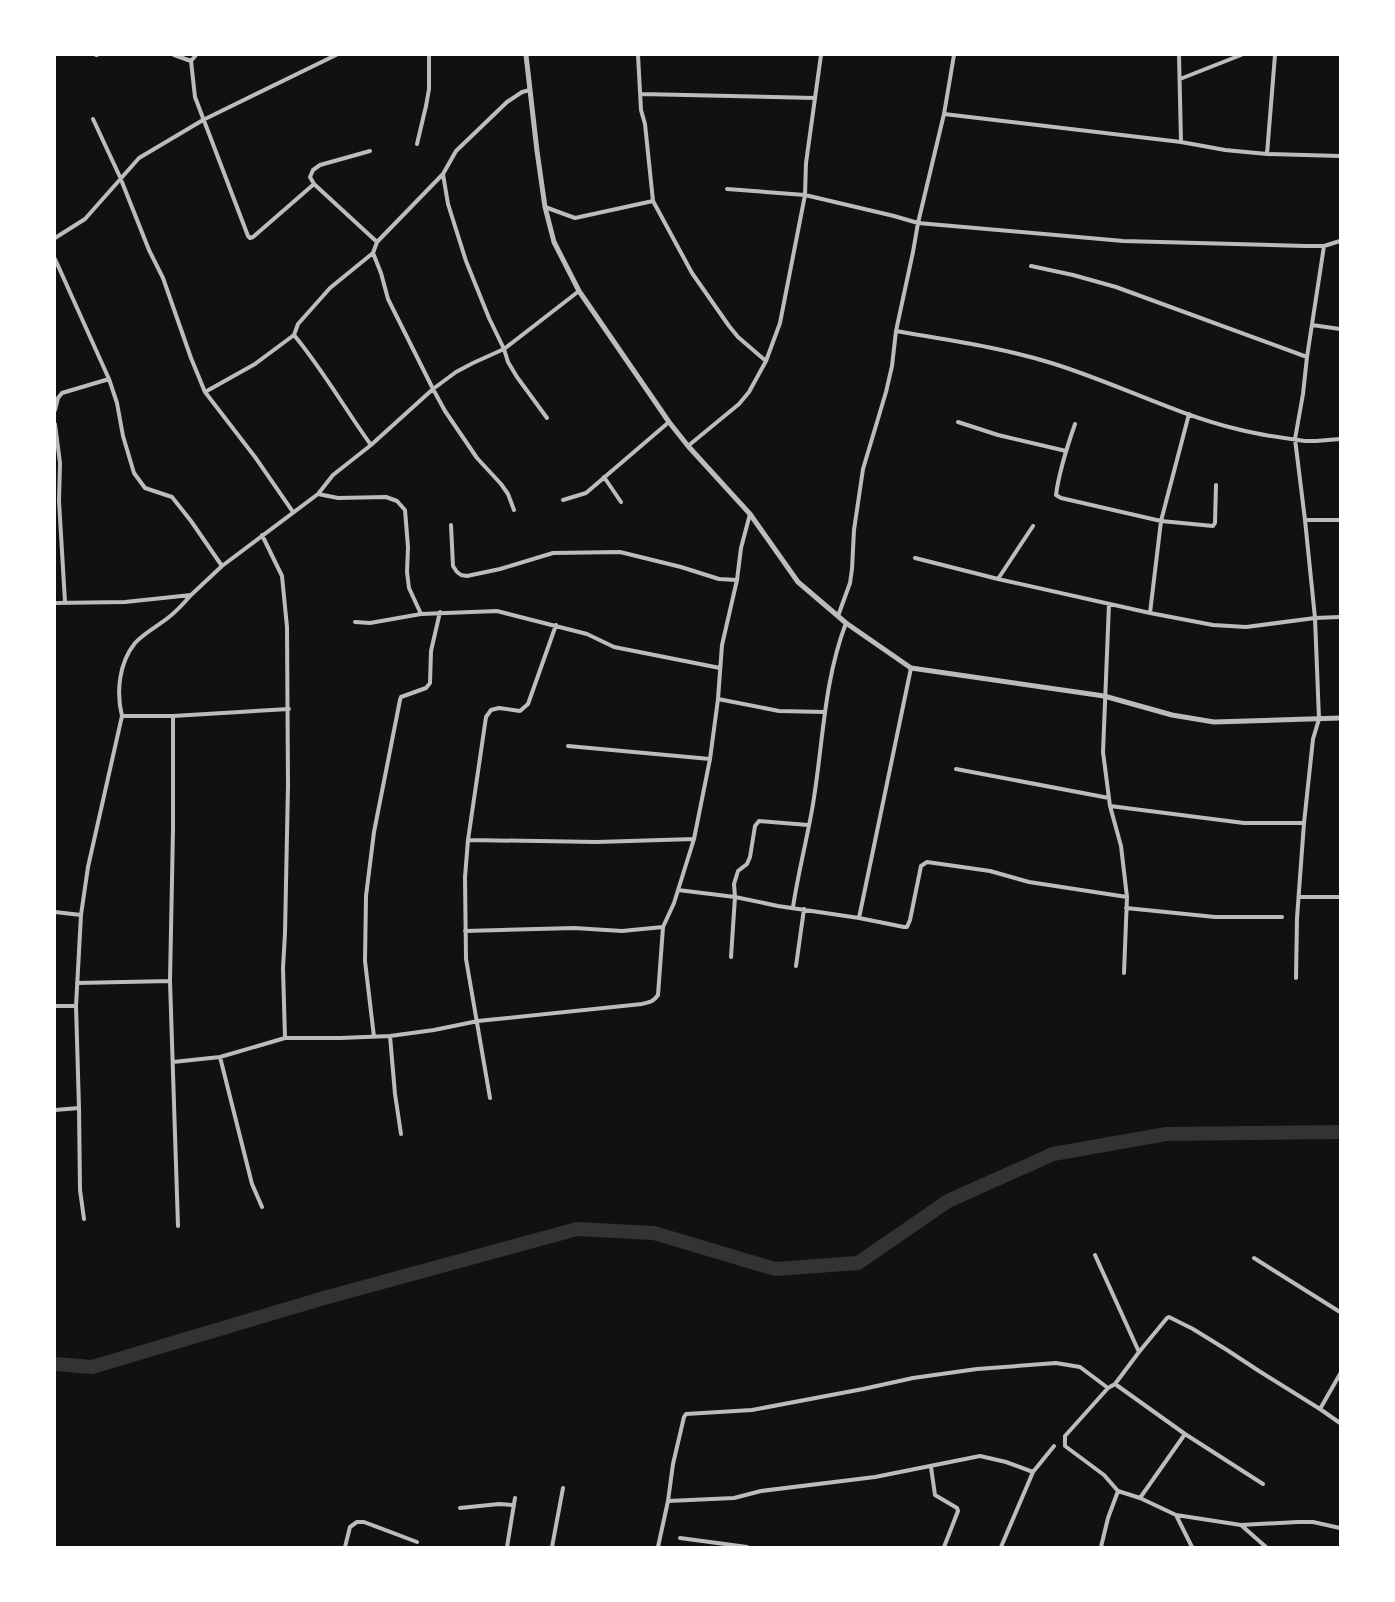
<svg xmlns="http://www.w3.org/2000/svg" width="1395" height="1602" font-family="'Asap Condensed',sans-serif">
  <style>
    .lines { fill: none; stroke-linecap: round; stroke-linejoin: round }
    .river { stroke: #333; stroke-width: 14 }
    .minor { stroke: #bcbcbc; stroke-width: 4 }
    .tertiary { stroke: #bcbcbc; stroke-width: 5 }
  </style>
  <rect width="100%" height="100%" fill="#111"/>
  <g class="lines">
    <path class="river" d="M55 1364 92 1367 324 1298 577 1229 654 1233 775 1269 858 1263 948 1201 1053 1154 1166 1134 1340 1132"/>
    <path class="minor" d="M96 55H97
      M174 55 191 61
      M196 55 191 61 195 97 248 236 250 238 253 237 314 184
      M638 55 641 110 645 124 653 201 692 273 729 326 738 337 766 361
      M1179 55 1181 142
      M1180 79 1241 55
      M641 94 815 98
      M944 114 1181 142 1225 150 1267 154 1340 156
      M93 119 120 177 149 250 163 278 191 358 205 392 255 457 293 512
      M417 144 426 106 429 89V55
      M370 151 320 165 313 170 310 177 314 184 377 242
      M1267 154 1275 55
      M443 174 448 204 466 261 489 318 504 349 508 362 517 377 547 418
      M727 189 805 195 894 216 918 223 1123 241 1306 246H1324L1340 241
      M545 207 575 218 653 201
      M55 238 85 219 139 158 203 120 336 55
      M55 259 109 379 117 403 123 436 134 473 145 488 172 497 191 521 222 566
      M1031 266 1073 275 1116 287 1307 357
      M1312 325 1340 329
      M896 331C947 340 999 347 1048 362 1112 381 1174 414 1237 429 1259 435 1283 438 1305 441H1316L1340 439
      M294 335C323 370 345 409 371 445
      M205 392 255 364 294 335 298 324 330 288 373 253
      M55 410 58 398 62 393 109 379
      M958 422 998 435 1066 451
      M55 424 60 463 59 501 65 602
      M1075 424C1067 447 1059 471 1056 495L1061 498 1161 521 1213 526 1215 523 1216 485
      M688 446 739 404 749 392 766 361 780 323 805 195 806 163 821 55
      M604 477 621 502
      M318 494 338 498 386 497 397 501 405 510 408 547 407 572 409 588 421 614 497 611 587 634 614 647 720 668
      M563 500 586 493 669 422
      M514 510 508 494 501 484 477 458 445 411 433 389 388 299 381 273 373 253 377 242 443 174 456 151 507 102 522 92 530 90
      M1305 520H1340
      M451 525 453 566 457 572 461 575 467 576 500 569 553 553 620 552 681 567 719 579 737 580
      M262 535 282 576 287 627 288 785 285 933 283 968 285 1038
      M915 558 998 579 1150 613 1213 625 1246 627 1315 618 1340 617
      M998 579 1033 526
      M55 603 125 602 191 595 222 566 318 494 333 475 371 445 433 389 456 372 473 363 504 349 579 291
      M1109 604 1103 752 1110 806 1121 846 1127 897 1124 973
      M1150 613 1161 521 1189 414
      M838 616 850 583 852 569 854 530 863 469 886 392 892 366 896 331 913 252 918 223 944 114 954 55
      M355 622 370 623 421 614
      M718 699 779 711 825 712
      M122 716H173L289 709
      M173 716V829L170 981 178 1226
      M568 746 710 759
      M956 769 1109 798
      M1110 806 1244 823H1304
      M468 840 597 842 694 839
      M678 890 735 897 778 906 859 918 904 927H907L910 920 921 866 927 862 990 871 1029 882 1127 897
      M1299 897H1340
      M793 907C798 874 806 843 812 810 823 748 823 683 846 623
      M1126 908 1215 917H1282
      M55 912 81 915
      M859 918 911 668
      M465 931 574 928 622 931 663 927
      M731 957 735 897 734 884 738 871 747 864 750 857 755 826 759 821 808 825
      M796 966 804 909
      M1296 978 1297 918 1304 823 1313 739 1319 719 1315 618 1305 520 1295 439 1303 394 1307 357 1324 246
      M77 983 170 981
      M55 1006H76
      M390 1036 395 1094 401 1134
      M374 1037 365 961 366 896 374 832 400 700 401 697 426 688 430 683 431 651 440 612
      M220 1057 252 1184 262 1207
      M173 1062 220 1057 285 1038H340L390 1036 434 1030 478 1021 642 1004C650 1002 653 1002 658 995L663 927 674 903 694 839 710 759 718 699 722 645 737 580 741 548 750 514
      M490 1098 466 959 465 877 468 840 486 717 491 710 499 708 520 711 528 704 556 625
      M55 1110 79 1108
      M84 1219 80 1190 79 1108 76 1006 81 915 88 867 122 716C116 692 119 663 135 643 144 633 158 626 169 617 177 611 184 603 191 595
      M1095 1255 1139 1352
      M1254 1258 1340 1312
      M1115 1384 1185 1434 1263 1484
      M1320 1409 1340 1374
      M1340 1423 1320 1409 1259 1371 1227 1350 1193 1329 1169 1317 1167 1318 1139 1352 1115 1384 1108 1388 1065 1436V1446L1104 1475 1118 1491 1140 1498 1176 1515 1241 1525 1298 1522H1313L1340 1528
      M931 1467 935 1495 957 1508 958 1511 944 1547
      M1140 1498 1185 1434
      M668 1501 734 1498 761 1491 875 1477 980 1456 1006 1462 1033 1472
      M460 1508 499 1504 513 1505
      M1176 1515 1192 1547
      M1241 1525 1266 1547
      M680 1538 747 1547
      M345 1547 350 1527 357 1522H364L417 1542
      M507 1547 515 1498
      M552 1547 563 1488
      M658 1547 668 1501 673 1464 684 1417 686 1414 752 1410 863 1389 913 1378 977 1369 1056 1363 1080 1367 1108 1388
      M1001 1547 1033 1472 1054 1446
      M1101 1547 1108 1518 1118 1491"/>
    <path class="tertiary" d="M526 55 537 151 545 207 554 242 579 291 669 422 688 446 750 514 798 582 846 623 911 668 1104 696 1172 715 1214 722 1340 718"/>
  </g>
  <rect width="1395" height="1602" fill="none" stroke="#ffffff" stroke-width="112"/>
</svg>
